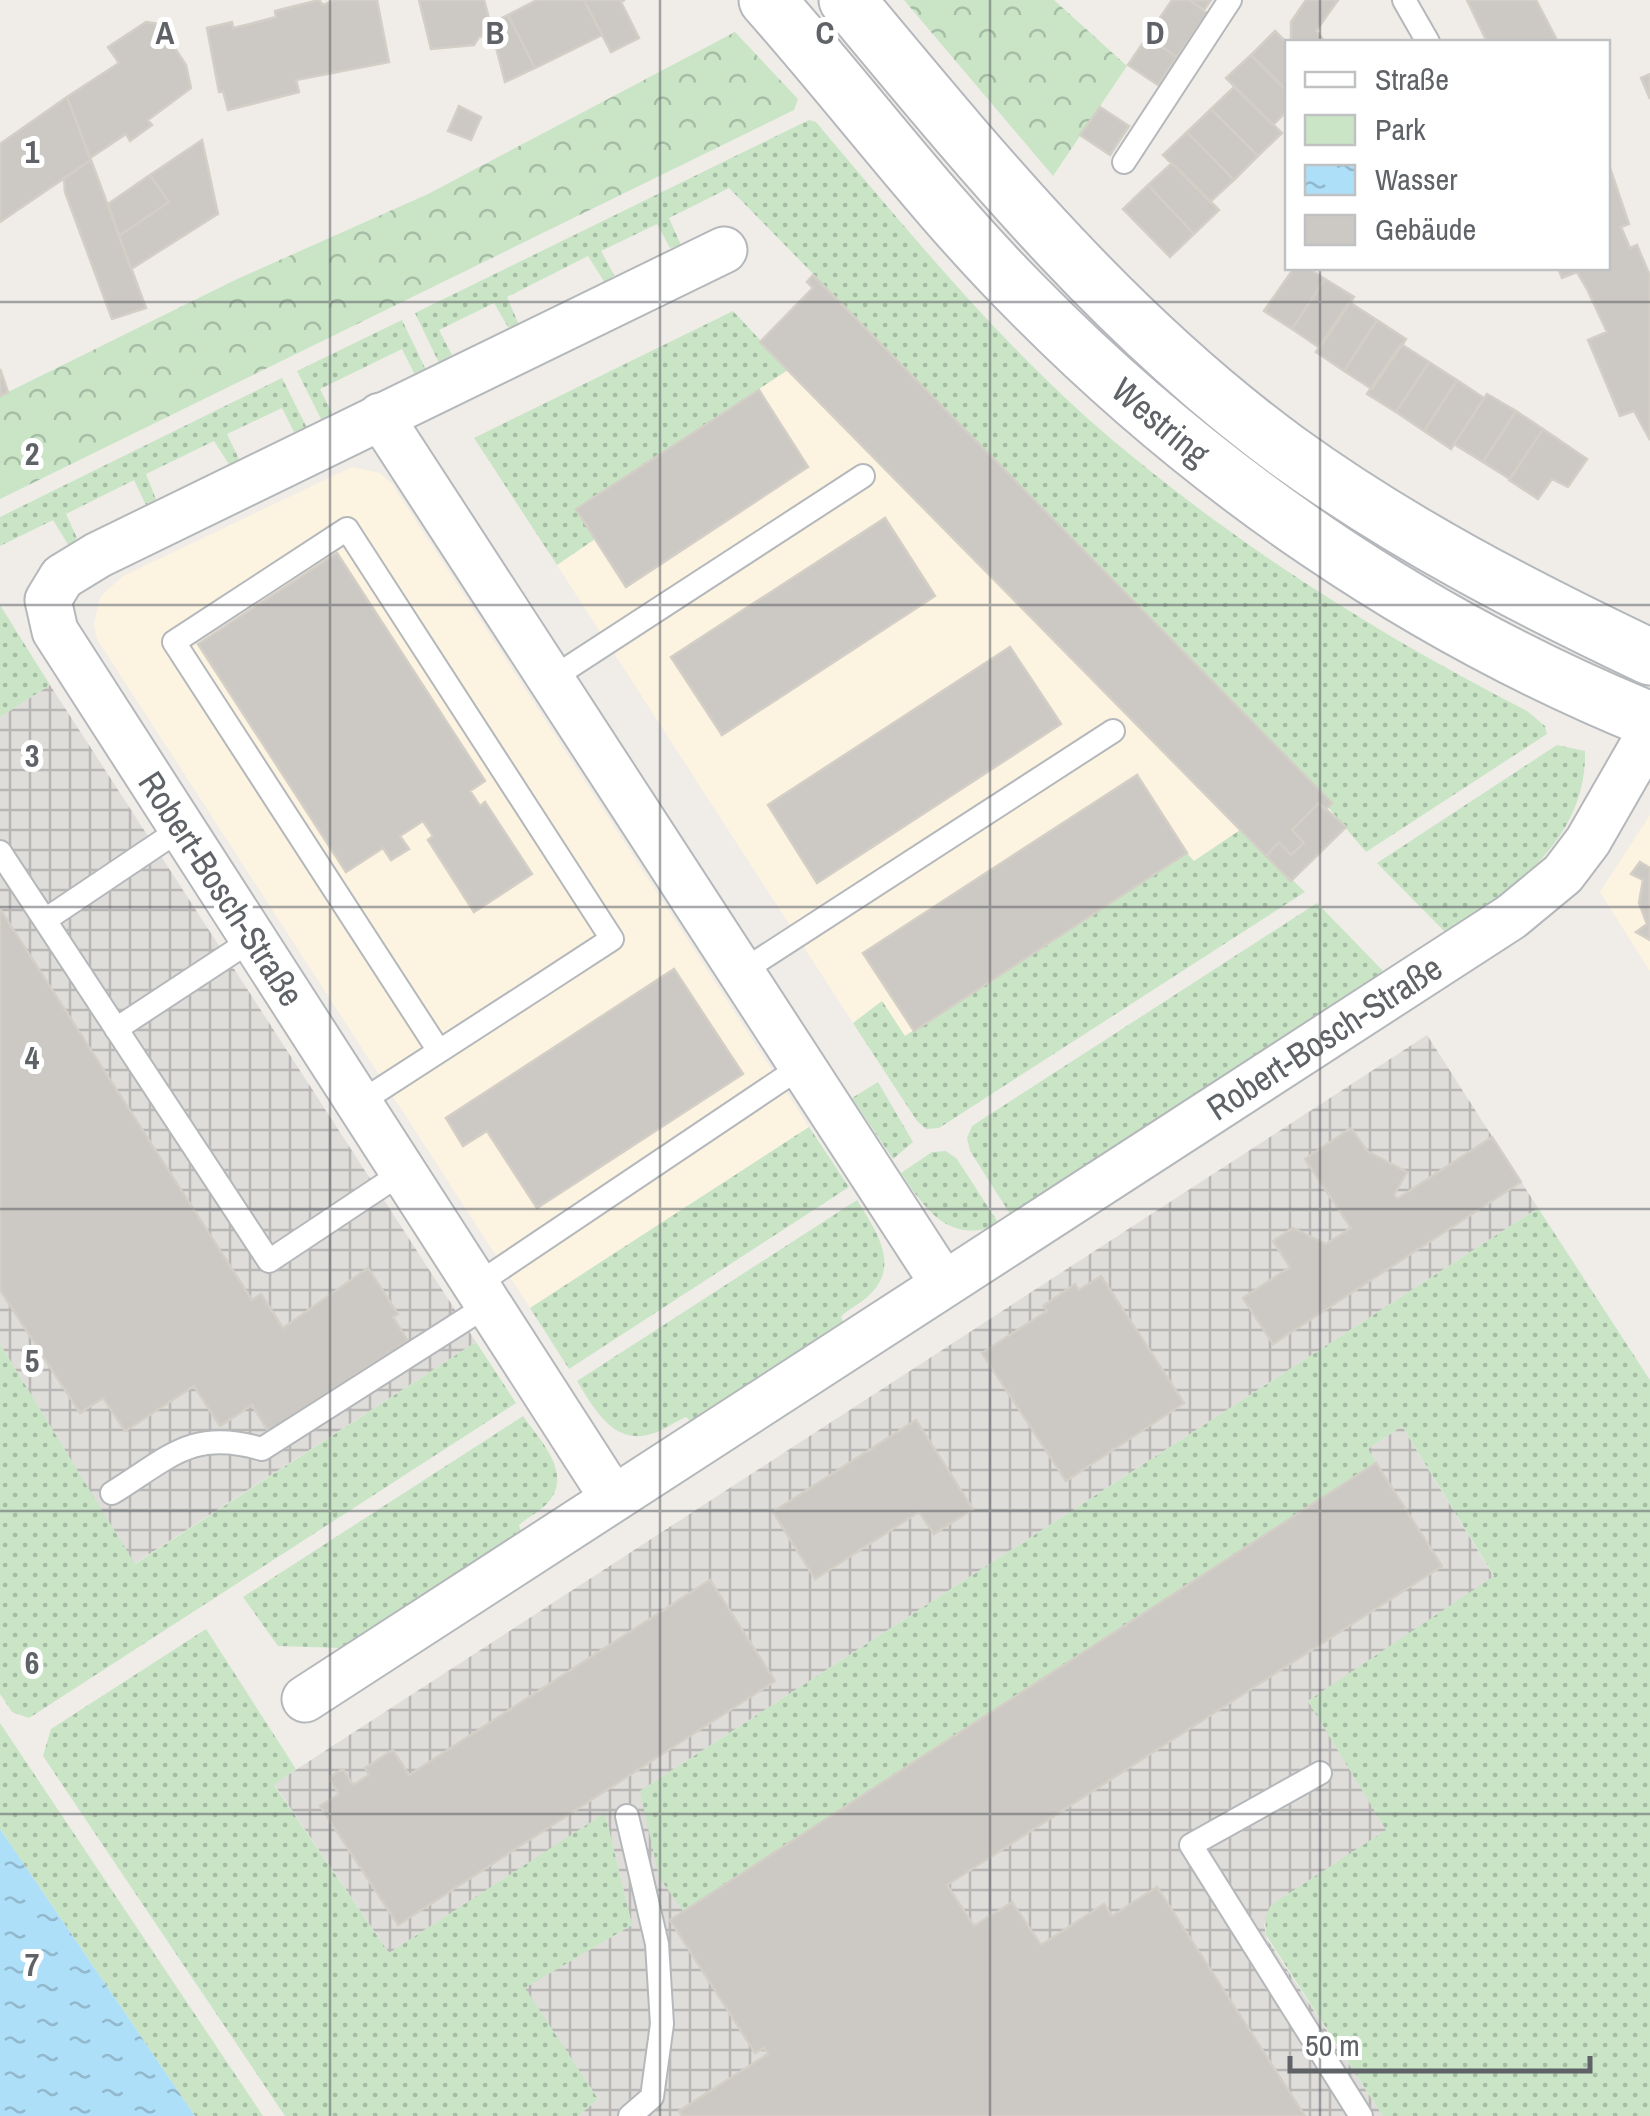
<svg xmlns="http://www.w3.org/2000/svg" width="1650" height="2116" font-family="'Archivo Narrow',sans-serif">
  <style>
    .commercial { fill: #fcf3e1 }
    .industrial { fill: url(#industrial-grid) }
    .green { fill: url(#green-dots) }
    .forest { fill: url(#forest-crowns) }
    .water { fill: url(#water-ripples) }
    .building { fill: #ccc8c4; stroke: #d4cfc6; stroke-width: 2.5 }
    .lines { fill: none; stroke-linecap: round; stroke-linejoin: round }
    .lane-casing { stroke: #b5b8bb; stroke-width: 26 }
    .street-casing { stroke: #b5b8bb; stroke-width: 49 }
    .secondary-casing { stroke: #b4b7bb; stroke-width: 59 }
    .lane { stroke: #fff; stroke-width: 22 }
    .street { stroke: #fff; stroke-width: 45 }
    .secondary { stroke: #fff; stroke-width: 55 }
    .grid { fill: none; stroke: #5f6367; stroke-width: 2.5; stroke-opacity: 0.55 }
    .labels { text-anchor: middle; stroke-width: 10; stroke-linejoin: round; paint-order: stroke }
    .street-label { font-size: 35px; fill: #5f6367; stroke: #fff }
    .grid-label { font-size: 32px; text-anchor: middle; font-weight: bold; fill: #5f6367; stroke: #fff; stroke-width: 10; stroke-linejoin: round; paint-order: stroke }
  </style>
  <defs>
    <pattern id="industrial-grid" width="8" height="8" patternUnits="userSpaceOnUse" patternTransform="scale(2.5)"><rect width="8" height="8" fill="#dfddda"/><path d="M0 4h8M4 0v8" fill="none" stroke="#b8b7b5"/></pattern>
    <pattern id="green-dots" width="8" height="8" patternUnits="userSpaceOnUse" patternTransform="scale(2.5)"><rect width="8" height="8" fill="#c9e5c6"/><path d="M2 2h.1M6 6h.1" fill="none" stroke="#a6bda5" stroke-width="1.8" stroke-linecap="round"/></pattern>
    <pattern id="forest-crowns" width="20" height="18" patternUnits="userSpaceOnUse" patternTransform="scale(2.5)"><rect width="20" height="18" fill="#c9e5c6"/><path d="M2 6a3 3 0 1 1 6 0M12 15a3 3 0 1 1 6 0" fill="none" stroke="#a6bda5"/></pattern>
    <pattern id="water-ripples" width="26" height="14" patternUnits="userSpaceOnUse" patternTransform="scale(2.5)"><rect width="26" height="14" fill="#aedff9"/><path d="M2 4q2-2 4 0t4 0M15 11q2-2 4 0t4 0" fill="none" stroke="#91b8cd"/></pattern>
  </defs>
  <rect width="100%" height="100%" fill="#f0ede8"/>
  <path class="commercial" d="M813 275 1332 803 1328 808 1346 827 1291 881 1240 830 1193 862 1187 853 904 1036 882 1002 853 1023 557 565 595 539 576 509 787 370 760 342 813 289 807 282Z
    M352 467 380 473 392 484 809 1127 530 1308 97 639 94 624 100 597 123 576Z
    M1650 815V971L1600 892Z"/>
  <path class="industrial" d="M50 685 476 1342 134 1564 0 1344V717Z
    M1427 1035 1538 1208 640 1791 1375 1464 1368 1449 1402 1426 1494 1577 1308 1701 1387 1830 1272 1905 1264 1925 1267 1939 1383 2116H578L598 2099 524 1988 632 1925 605 1814 389 1953 274 1784Z"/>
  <path class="green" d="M809 120 816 122C909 232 1000 344 1110 438 1239 547 1377 634 1527 711L1545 726 1547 734 1366 852 1328 807 1332 803 729 188 669 218 681 245 670 248 657 224 601 251 614 275 605 283 588 256 507 297 519 325 508 327 494 303 439 330 452 355 439 363 415 313Z
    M733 311 788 370 576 509 595 539 557 565 474 438Z
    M402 320 426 370 414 373 402 349 320 389 332 413 322 421 297 371Z
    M282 378 307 428 294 432 282 408 227 434 239 459 230 466 214 441 146 474 157 502 146 505 134 480 66 514 77 538 69 546 53 520 0 546V517Z
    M0 605 50 685 0 717Z
    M1557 745 1585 751C1587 840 1512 890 1447 934L1377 863Z
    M1240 830 1305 892 939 1128 926 1129 917 1121 853 1023 882 1001 905 1036 1187 853 1194 861Z
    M1317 903 1386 974 1012 1217 970 1151 967 1138 972 1126Z
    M878 1082 913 1142 893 1159 852 1098Z
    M809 1127 849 1187 569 1369 530 1308Z
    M946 1151 957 1159 999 1224C950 1246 925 1209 901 1173L932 1152Z
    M857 1200C876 1231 903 1267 866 1298 858 1305 848 1309 841 1317L844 1325 693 1424 686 1417C676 1421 667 1428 657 1432 615 1449 595 1410 577 1381Z
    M1538 1208 1650 1380V2116H1383L1266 1935 1265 1917 1271 1905 1386 1830 1308 1701 1494 1576 1402 1426 1368 1449 1376 1463 683 1911 659 1877 640 1791Z
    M476 1342 516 1403 29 1718 12 1712 0 1694V1344L135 1564Z
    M523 1416C539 1439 572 1472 550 1500 542 1511 529 1516 519 1525L522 1535 341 1648 278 1646 243 1597Z
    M206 1629 296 1769 274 1785 389 1953 605 1813 632 1925 525 1988 598 2099 578 2116H285L43 1756 51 1729Z
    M0 1723 263 2116H195L0 1829Z"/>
  <path class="forest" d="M904 0H1054L1127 66 1053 176Z
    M735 32 798 99 794 110 0 499V396L235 280 428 194Z"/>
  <path class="water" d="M0 1829 195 2116H0Z"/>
  <path class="building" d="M319 0 323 5 335 0H377L389 62 296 80 299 92 228 110 223 91 219 92 207 28 232 22 233 28 246 25 276 17 275 11Z
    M419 0H484L493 33 479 37 474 45 431 49Z
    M537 0H584L602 35 535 68 508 15Z
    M584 0H625L621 2 639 38 611 52Z
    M1172 0H1189L1207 13 1177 57 1147 37Z
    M1189 0H1211L1204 10Z
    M1306 0H1338L1316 31 1325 42 1291 41V22Z
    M1467 0H1536L1558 42H1487Z
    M508 15 535 68 505 82 490 24Z
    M146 22 159 24 186 65 191 88 148 120 152 125 130 141 126 134 90 158 67 97 119 63 108 47Z
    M1275 31 1288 44V92L1251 55Z
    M1147 37 1177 57 1158 85 1128 65Z
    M1251 55 1288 92V110L1273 125 1226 78Z
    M1650 74V99L1641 78Z
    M1234 87 1282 133 1258 156 1211 109Z
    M67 97 91 160 0 222V144Z
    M459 106 481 117 471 140 448 131Z
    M1100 107 1129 126 1110 155 1080 135Z
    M1211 109 1258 156 1234 180 1187 132Z
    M1187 132 1234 180 1210 202 1163 155Z
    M202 140 218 214 131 269 119 236 169 202 150 175Z
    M91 160 146 308 112 319 65 192 64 178Z
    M1608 162 1629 224 1621 227 1630 248 1637 245 1650 276V440L1634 411 1620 416 1588 340 1607 332 1587 289 1577 272 1562 278 1558 268H1608Z
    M1172 163 1219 210 1194 234 1148 185Z
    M150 175 169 202 119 236 108 204Z
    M1148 185 1194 234 1170 257 1123 209Z
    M1294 268H1308L1325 279 1292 329 1264 311Z
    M813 275 1332 803 1325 810 1319 803 1292 830 1304 843 1291 855 1279 842 1266 856 760 342 813 288 807 282Z
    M1325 279 1354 297 1320 348 1292 329Z
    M1349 302 1377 320 1344 371 1316 352Z
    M1377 320 1406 339 1372 389 1344 371Z
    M1401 344 1429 362 1396 412 1367 394Z
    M1429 362 1457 380 1424 431 1396 412Z
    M0 369 8 392 0 396Z
    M1457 380 1484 398 1451 449 1424 431Z
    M759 390 808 467 626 587 576 509Z
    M1487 394 1516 411 1483 462 1454 444Z
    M1516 411 1543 429 1510 479 1483 462Z
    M1543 429 1587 459 1568 487 1552 479 1538 499 1509 480Z
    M885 518 935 596 722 735 671 657Z
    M337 553 485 781 470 791 480 806 485 802 532 874 474 912 428 840 433 836 423 821 400 836 409 849 391 860 383 848 346 872 198 644Z
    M1010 647 1061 724 817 883 768 805Z
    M1137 775 1187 853 914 1031 863 953Z
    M1319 803 1346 827 1291 881 1266 856 1279 842 1291 855 1304 843 1292 830Z
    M1640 862 1650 868V940L1636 932 1647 924 1639 903 1643 880 1631 874Z
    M0 909 252 1300 261 1294 283 1328 368 1268 398 1314 393 1317 408 1341 268 1431 252 1405 220 1426 194 1386 125 1431 103 1398 80 1413 0 1290Z
    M674 969 743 1074 537 1208 487 1131 463 1146 446 1118Z
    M1351 1128 1367 1151 1407 1172 1394 1195 1397 1199 1492 1137 1521 1182 1273 1344 1243 1298 1290 1267 1273 1241 1293 1228 1326 1244 1351 1228 1305 1159Z
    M1101 1276 1184 1403 1066 1481 982 1353 1047 1311 1043 1306 1075 1284 1079 1290Z
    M916 1420 973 1509 934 1534 919 1512 815 1579 773 1512Z
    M1376 1463 1442 1566 947 1885 974 1926 1012 1902 1041 1945 1104 1904 1112 1916 1157 1887 1305 2116H682L679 2111 768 2054 764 2048 755 2053 670 1920Z
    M710 1580 775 1681 398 1925 320 1806 339 1794 329 1778 343 1769 353 1785 369 1775 365 1768 393 1750 409 1775Z"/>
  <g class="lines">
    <defs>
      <path id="lane" d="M1404 0 1428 42
        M1124 162 1230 0
        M551 679 863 476
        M0 852 269 1261 403 1172
        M45 920 182 828
        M741 972 1113 731
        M116 1029 253 939
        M359 1103C444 1048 528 994 612 939L347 529 174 642 439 1051
        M476 1285 802 1066
        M112 1493C169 1458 192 1428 262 1449L488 1305
        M1320 1773 1191 1845 1361 2116
        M627 1816 657 1944 662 2024 652 2097 630 2116"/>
      <g id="street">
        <path d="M380 416 943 1283"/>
        <path d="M613 1498 55 631 48 600 62 577 98 555 724 250"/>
        <path id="s1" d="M305 1699 1511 917 1563 874 1588 841 1650 733"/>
      </g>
      <g id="secondary">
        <path id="s2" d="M767 0C854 98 933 205 1026 298 1203 478 1416 625 1650 720"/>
        <path d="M847 0C982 162 1115 325 1287 451 1400 533 1524 597 1650 657"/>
      </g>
    </defs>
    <use href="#lane" class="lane-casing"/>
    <use href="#street" class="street-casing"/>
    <use href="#secondary" class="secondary-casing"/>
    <use href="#lane" class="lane"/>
    <use href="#street" class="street"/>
    <use href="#secondary" class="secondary"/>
  </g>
  <path class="grid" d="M330 0V2116M660 0V2116M990 0V2116M1320 0V42M1320 268V2116M0 302H1650M0 605H1650M0 907H1650M0 1209H1650M0 1511H1650M0 1814H1650"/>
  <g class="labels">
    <g class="street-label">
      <text dy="12" stroke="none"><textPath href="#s2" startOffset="578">Westring</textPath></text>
      <text transform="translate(221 889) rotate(57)" y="12">Robert-Bosch-Straße</text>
      <text dy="12" stroke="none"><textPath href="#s1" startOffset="1215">Robert-Bosch-Straße</textPath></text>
    </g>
  </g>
  <g class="grid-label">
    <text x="165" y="44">A</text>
    <text x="495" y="44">B</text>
    <text x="825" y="44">C</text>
    <text x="1155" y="44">D</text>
    <text x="32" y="163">1</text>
    <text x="32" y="465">2</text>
    <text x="32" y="767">3</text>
    <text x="32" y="1069">4</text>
    <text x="32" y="1372">5</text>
    <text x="32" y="1674">6</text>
    <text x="32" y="1976">7</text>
  </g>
  <rect x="1285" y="40" width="325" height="230" fill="#ffffff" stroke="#bfc1c2" stroke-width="2.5"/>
  <rect x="1305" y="72" width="50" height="15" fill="#ffffff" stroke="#bfc1c2" stroke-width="2.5"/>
  <text x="1375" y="90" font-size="30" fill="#5f6367">Straße</text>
  <rect x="1305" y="115" width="50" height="30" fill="#c9e5c6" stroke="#bfc1c2" stroke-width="2.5"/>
  <text x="1375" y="140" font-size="30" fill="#5f6367">Park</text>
  <rect x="1305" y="165" width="50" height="30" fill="url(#water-ripples)" stroke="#bfc1c2" stroke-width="2.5"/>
  <text x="1375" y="190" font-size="30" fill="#5f6367">Wasser</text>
  <rect x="1305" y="215" width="50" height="30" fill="#ccc8c4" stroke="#bfc1c2" stroke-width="2.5"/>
  <text x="1375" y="240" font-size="30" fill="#5f6367">Gebäude</text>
  <path d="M1290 2056v15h300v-15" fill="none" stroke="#5f6367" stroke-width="5"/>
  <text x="1305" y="2056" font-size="30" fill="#5f6367" stroke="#ffffff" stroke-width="8" paint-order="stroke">50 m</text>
</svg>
